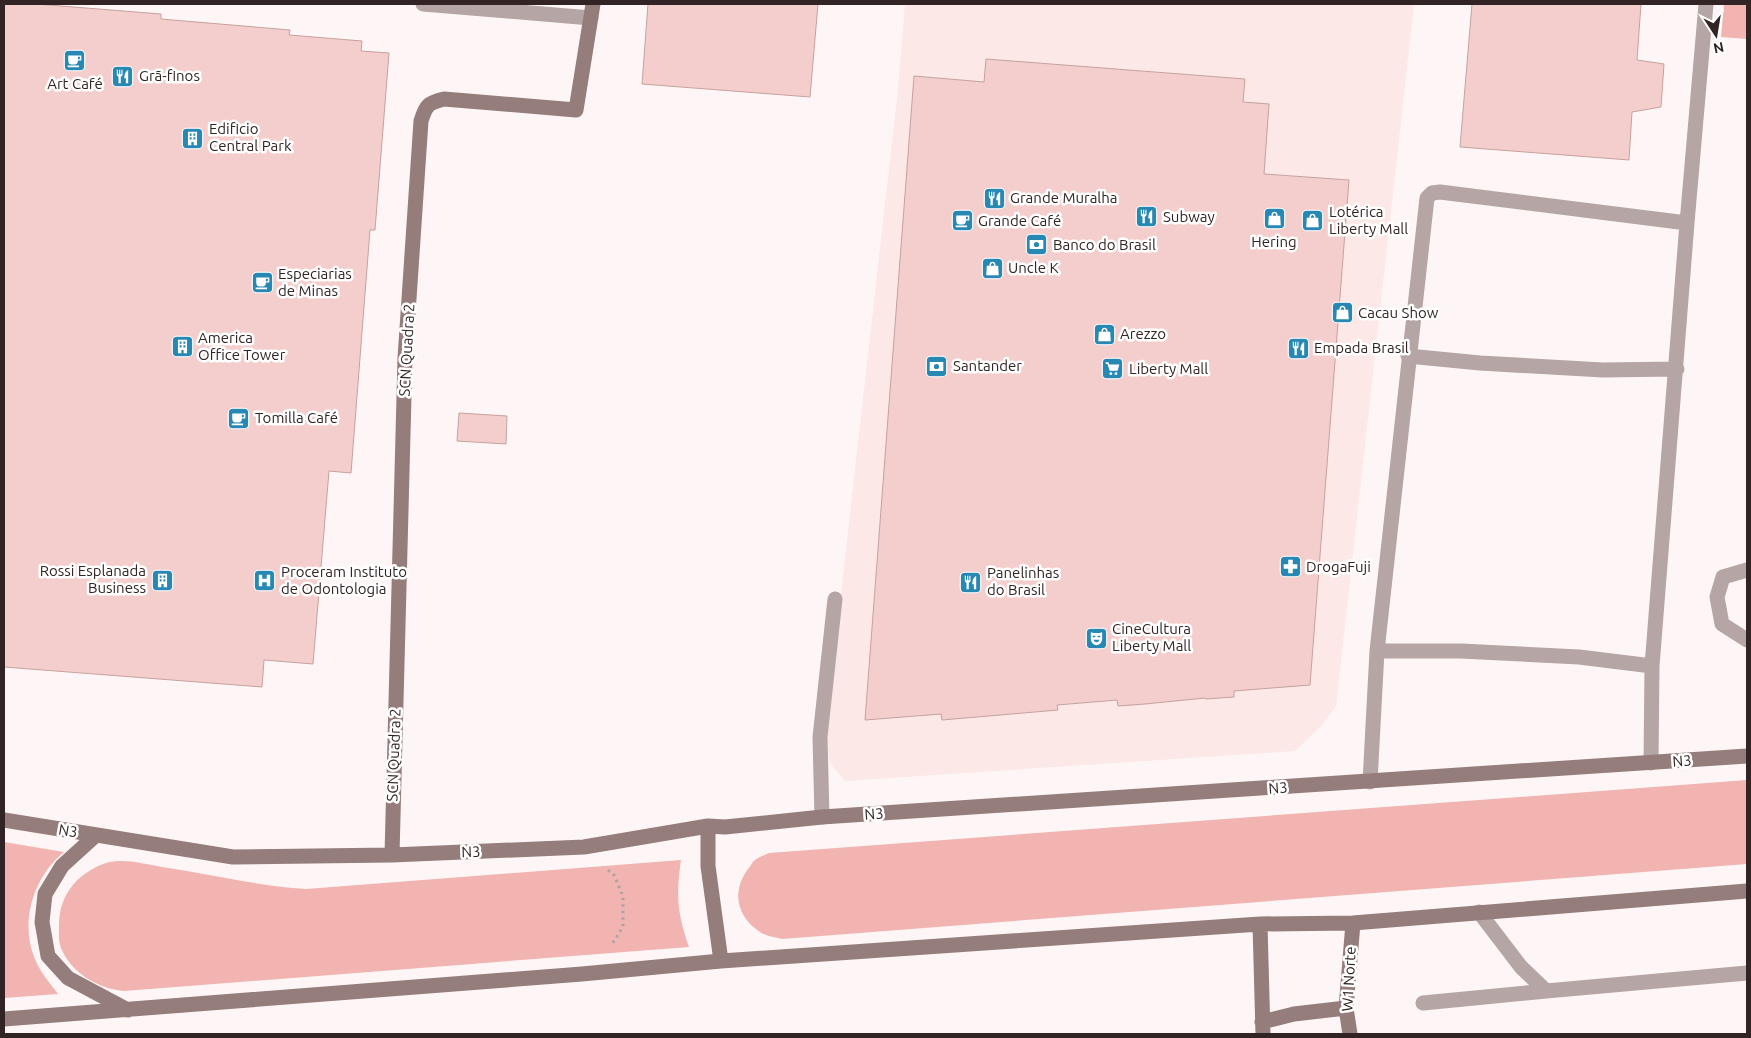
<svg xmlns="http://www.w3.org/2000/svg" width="1751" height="1038" font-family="Ubuntu,sans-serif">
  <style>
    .built { fill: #fbe8e7 }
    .green { fill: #f1b4b1 }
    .building { fill: #f4cecc; stroke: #c5a29f }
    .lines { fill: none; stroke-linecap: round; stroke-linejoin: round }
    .path { stroke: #afa4a4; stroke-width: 3; stroke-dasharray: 2.5 4; stroke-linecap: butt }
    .lane { stroke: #b5a5a4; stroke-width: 15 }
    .secondary { stroke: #947d7b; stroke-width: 15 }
    .labels { text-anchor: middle; stroke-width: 5; stroke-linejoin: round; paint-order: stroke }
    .poi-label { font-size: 15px; fill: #322424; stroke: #fff; text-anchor: start }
    .street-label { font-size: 15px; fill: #322424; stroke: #fff }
  </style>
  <rect width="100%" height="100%" fill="#fef6f6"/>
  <path class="built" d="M905 4H1414L1336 706 1320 727 1295 751 845 781 829 762 827 718 898 89Z"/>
  <path class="green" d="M1724 4H1747V39L1721 37Z
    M1747 780V864L782 939C775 937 766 936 760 932 737 917 731 892 748 869 750 867 752 862 755 860 758 857 765 855 769 853Z
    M4 842 64 852C34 876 19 922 35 959 40 972 50 983 58 994L4 998Z
    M681 860C676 896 677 912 689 947L124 991C99 989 71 973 61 948 58 941 59 930 59 922 60 903 68 887 82 876 89 871 98 865 106 863 124 858 144 864 162 867 210 874 257 886 306 889Z"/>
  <path class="building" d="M4 4H36L161 14V19L290 30 289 35 362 41 361 51 389 53 375 230H370L351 473 329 471 313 664 264 660 262 687 4 667Z
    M648 4H818L810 97 642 84Z
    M1472 4H1641L1637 60 1664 64 1661 107 1632 112 1629 160 1460 147Z
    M986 59 1245 79 1243 102 1269 104 1264 174 1349 180 1310 685 1234 691V697L1206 699 1205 698 1145 704 1118 706 1117 700 1057 705 1058 710 942 720 941 714 865 720 914 76 984 82Z
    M459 413 507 416 506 444 457 441Z"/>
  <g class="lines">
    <path class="path" d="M608 870 614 875 623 896V927L612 944"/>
    <path class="lane" d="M423 4 591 18
      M1408 356 1480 363 1603 370 1677 369
      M1747 570 1723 577 1717 597 1722 624 1747 640
      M1377 651H1461L1579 657 1652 666
      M1651 763 1652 666 1687 223 1706 4
      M1370 782 1377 651 1427 198 1432 193 1440 192 1687 223
      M822 817 820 737 835 599
      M1479 912 1521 967 1546 991 1747 973
      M1423 1003 1546 991"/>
    <path class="secondary" d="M4 820 233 857 392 855 584 847 708 826 725 827 822 817 1747 756
      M708 826V866L721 961
      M95 836 62 866 45 894 42 922 48 956 68 978 128 1010
      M392 855 405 358 421 121C426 105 428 103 444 99L576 110 593 4
      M1260 924 1263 1034
      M4 1019 582 974 721 961 1260 924 1353 923 1747 891
      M1262 1022 1294 1014 1346 1008
      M1350 1034 1346 1008 1353 923"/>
  </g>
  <defs>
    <symbol id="cafe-square" viewBox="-11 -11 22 22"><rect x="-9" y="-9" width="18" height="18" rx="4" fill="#2788b3" stroke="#fff"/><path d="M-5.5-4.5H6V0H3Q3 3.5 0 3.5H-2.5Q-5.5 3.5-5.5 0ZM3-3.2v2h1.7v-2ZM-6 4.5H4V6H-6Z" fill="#fff"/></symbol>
    <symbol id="restaurant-square" viewBox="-11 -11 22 22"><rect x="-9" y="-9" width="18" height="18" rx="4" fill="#2788b3" stroke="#fff"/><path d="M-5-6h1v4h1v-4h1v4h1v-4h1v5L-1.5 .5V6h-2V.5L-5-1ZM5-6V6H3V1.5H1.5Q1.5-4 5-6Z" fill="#fff"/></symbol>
    <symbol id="building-square" viewBox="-11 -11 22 22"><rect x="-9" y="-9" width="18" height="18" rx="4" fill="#2788b3" stroke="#fff"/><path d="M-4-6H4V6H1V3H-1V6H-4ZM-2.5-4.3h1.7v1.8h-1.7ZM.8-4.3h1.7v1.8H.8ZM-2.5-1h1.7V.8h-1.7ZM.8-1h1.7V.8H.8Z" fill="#fff"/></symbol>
    <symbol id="shop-square" viewBox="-11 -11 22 22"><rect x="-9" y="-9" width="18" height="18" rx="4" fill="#2788b3" stroke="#fff"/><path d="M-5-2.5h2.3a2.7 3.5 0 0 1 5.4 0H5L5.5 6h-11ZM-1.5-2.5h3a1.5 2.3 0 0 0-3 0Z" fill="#fff"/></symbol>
    <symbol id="bank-square" viewBox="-11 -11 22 22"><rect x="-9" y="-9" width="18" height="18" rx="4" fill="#2788b3" stroke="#fff"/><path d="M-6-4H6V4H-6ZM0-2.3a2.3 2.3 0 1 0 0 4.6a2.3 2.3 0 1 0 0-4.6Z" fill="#fff"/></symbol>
    <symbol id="supermarket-square" viewBox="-11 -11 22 22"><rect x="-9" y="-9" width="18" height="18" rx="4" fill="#2788b3" stroke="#fff"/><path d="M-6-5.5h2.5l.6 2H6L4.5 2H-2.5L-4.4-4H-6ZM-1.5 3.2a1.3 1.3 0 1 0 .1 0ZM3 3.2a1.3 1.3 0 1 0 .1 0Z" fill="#fff"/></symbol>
    <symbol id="pharmacy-square" viewBox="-11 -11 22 22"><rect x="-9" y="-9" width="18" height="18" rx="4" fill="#2788b3" stroke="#fff"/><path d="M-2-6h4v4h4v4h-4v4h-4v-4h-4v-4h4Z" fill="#fff"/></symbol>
    <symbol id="hospital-square" viewBox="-11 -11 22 22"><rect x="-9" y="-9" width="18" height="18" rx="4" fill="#2788b3" stroke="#fff"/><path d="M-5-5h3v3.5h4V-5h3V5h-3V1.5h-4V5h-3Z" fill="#fff"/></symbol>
    <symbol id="theatre-square" viewBox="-11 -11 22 22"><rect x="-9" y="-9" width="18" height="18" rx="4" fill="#2788b3" stroke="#fff"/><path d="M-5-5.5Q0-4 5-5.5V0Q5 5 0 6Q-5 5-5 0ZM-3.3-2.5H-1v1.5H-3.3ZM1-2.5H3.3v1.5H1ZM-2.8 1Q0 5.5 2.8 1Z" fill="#fff"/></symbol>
  </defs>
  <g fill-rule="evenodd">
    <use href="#cafe-square" x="62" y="48" width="25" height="25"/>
    <use href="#restaurant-square" x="110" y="64" width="25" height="25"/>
    <use href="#building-square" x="180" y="126" width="25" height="25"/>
    <use href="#restaurant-square" x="982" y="186" width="25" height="25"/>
    <use href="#restaurant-square" x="1134" y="204" width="25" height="25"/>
    <use href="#shop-square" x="1262" y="206" width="25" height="25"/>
    <use href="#cafe-square" x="950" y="208" width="25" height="25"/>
    <use href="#shop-square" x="1300" y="208" width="25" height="25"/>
    <use href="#bank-square" x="1024" y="232" width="25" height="25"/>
    <use href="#shop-square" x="980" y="256" width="25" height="25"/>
    <use href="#cafe-square" x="250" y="270" width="25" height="25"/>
    <use href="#shop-square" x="1330" y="300" width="25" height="25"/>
    <use href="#shop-square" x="1092" y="322" width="25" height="25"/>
    <use href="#building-square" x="170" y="334" width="25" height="25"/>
    <use href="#restaurant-square" x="1286" y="336" width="25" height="25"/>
    <use href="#bank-square" x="924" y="354" width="25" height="25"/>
    <use href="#supermarket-square" x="1100" y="356" width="25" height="25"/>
    <use href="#cafe-square" x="226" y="406" width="25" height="25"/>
    <use href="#pharmacy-square" x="1278" y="554" width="25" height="25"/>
    <use href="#building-square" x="150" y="568" width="25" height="25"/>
    <use href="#hospital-square" x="252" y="568" width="25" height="25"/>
    <use href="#restaurant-square" x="958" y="570" width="25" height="25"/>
    <use href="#theatre-square" x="1084" y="626" width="25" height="25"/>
  </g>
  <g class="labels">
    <g class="poi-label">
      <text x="139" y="81">Grã-finos</text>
      <text x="75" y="89" text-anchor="middle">Art Café</text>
      <text x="209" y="134">Edificio<tspan x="209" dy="17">Central Park</tspan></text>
      <text x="1010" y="203">Grande Muralha</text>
      <text x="1329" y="217">Lotérica<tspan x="1329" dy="17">Liberty Mall</tspan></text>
      <text x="1163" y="222">Subway</text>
      <text x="978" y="226">Grande Café</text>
      <text x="1274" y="247" text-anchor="middle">Hering</text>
      <text x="1053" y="250">Banco do Brasil</text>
      <text x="1008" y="273">Uncle K</text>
      <text x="278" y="279">Especiarias<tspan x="278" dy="17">de Minas</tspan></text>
      <text x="1358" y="318">Cacau Show</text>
      <text x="1120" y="339">Arezzo</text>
      <text x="198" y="343">America<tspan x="198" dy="17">Office Tower</tspan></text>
      <text x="1314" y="353">Empada Brasil</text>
      <text x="953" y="371">Santander</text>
      <text x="1129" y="374">Liberty Mall</text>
      <text x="255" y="423">Tomilla Café</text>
      <text x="1306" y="572">DrogaFuji</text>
      <text x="146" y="576" text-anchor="end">Rossi Esplanada<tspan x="146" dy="17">Business</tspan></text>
      <text x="281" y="577">Proceram Instituto<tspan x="281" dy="17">de Odontologia</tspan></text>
      <text x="987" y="578">Panelinhas<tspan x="987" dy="17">do Brasil</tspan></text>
      <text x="1112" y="634">CineCultura<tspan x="1112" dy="17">Liberty Mall</tspan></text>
    </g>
    <g class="street-label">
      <text transform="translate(407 350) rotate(-87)" y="5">SCN Quadra 2</text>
      <text transform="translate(394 755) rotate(-88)" y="5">SCN Quadra 2</text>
      <text transform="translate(1682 761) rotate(-4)" y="5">N3</text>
      <text transform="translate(1278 788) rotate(-4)" y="5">N3</text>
      <text transform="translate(874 814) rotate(-4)" y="5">N3</text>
      <text transform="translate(68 831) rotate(10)" y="5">N3</text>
      <text transform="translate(471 852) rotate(-2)" y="5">N3</text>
      <text transform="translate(1349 979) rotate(-87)" y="5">W1 Norte</text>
    </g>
  </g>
  <rect width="1751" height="1038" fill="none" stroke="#322424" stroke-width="10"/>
  <g transform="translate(1716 35) rotate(168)" stroke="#ffffff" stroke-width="4" paint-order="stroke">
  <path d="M0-4L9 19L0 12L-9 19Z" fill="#322424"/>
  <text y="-8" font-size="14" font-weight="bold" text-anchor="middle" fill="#322424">N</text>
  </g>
</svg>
